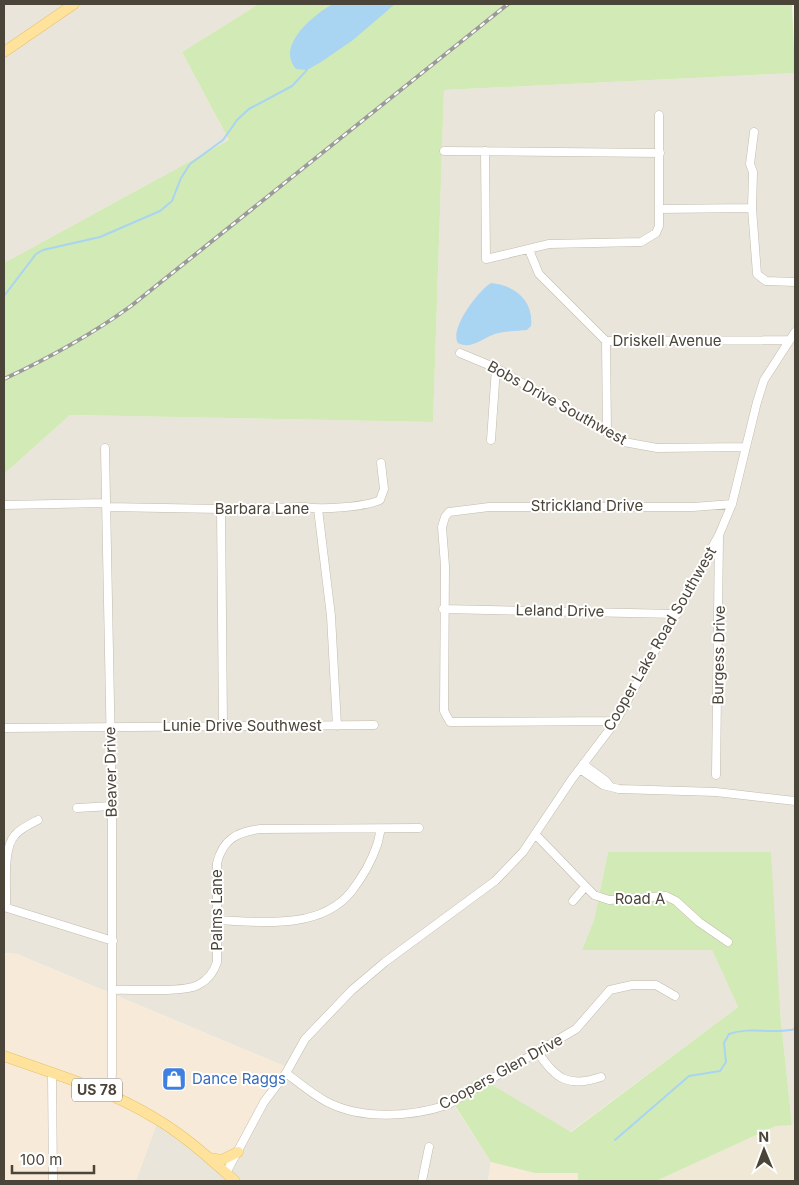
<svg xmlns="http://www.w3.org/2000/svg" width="799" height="1185" font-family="Inter,sans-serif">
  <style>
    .residential { fill: #eae5da }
    .commercial { fill: #f7ead8 }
    .education { fill: #efe8d6 }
    .green { fill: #d2eab5 }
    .water { fill: #a9d4f2 }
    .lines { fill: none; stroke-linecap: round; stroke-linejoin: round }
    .stream { stroke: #a9d4f2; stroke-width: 2 }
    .minor-casing { stroke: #c2bbae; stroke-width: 9 }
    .major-casing { stroke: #e6c16a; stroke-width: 11 }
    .minor { stroke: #fff; stroke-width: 8 }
    .major { stroke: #ffe39c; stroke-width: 10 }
    .rail-casing { stroke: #9a9a9a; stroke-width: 4 }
    .rail { stroke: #fff; stroke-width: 2; stroke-dasharray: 5.5; stroke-linecap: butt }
    .labels { text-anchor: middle; stroke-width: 4; stroke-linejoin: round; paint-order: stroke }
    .shield { fill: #fff; stroke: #817c74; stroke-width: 1 }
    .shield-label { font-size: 14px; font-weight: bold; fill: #4b4439 }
    .street-label { font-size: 15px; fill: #4b4439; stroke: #fff }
    .shop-label { font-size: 15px; fill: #366cbe; stroke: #fff; text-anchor: start }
  </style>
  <rect width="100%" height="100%" fill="#f6f3ec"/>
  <path class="residential" d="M4 4H259L182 52 229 140 4 263Z
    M795 73V1124H792L780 1011 608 852 594 920 582 950H712L738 1007 570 1132 479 1077 450 1099 491 1162 488 1181H136L158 1120 289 1068 17 954 4 953V474L70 415 433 422 444 90Z"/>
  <path class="commercial" d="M4 953 16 954 289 1068 224 1171 158 1120 136 1181H4Z
    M491 1162 535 1173H578V1181H488Z"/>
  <path class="education" d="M795 1124V1181H656L776 1126Z"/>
  <path class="green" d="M259 4H792L795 73 444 90 433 422 70 415 4 474V263L229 140 182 52Z
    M608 852H771L780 1011 792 1125 776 1126 656 1181H578V1173H535L491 1162 450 1098 479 1077 571 1132 738 1007 712 950H582L594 920Z"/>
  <path class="water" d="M333 4H395L353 40 321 62 307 70 296 69C275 45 315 14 333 4Z
    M491 283C515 285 534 301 531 326L527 330C516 331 506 331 495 334 482 338 472 350 458 343 449 329 478 291 491 283Z"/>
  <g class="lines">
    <path class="stream" d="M4 296 36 254 43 250 100 237 160 211 172 201 181 178 190 164 223 140 237 120 249 109 292 86 307 70
      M615 1140 689 1076 720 1071 726 1062 724 1043 729 1034C751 1026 772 1035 795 1029"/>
    <defs>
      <path id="minor" d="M754 132 750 164 753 172 752 208 757 274 766 281 795 282
        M444 151 660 153
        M485 151 486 259 549 244 641 242 656 233 659 226V115
        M659 209 752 208
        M529 250 539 274 606 341 789 340
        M606 341 607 432
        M460 353 496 368 624 442 657 448 746 447
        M491 440 496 368
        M105 448 112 806V1074L110 1095
        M4 505 106 503
        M106 507 221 509 305 507C321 510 365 507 380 500L384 489 381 463
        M221 509 223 726
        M318 509 331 616 337 726
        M443 609 677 614
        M616 721 450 722 444 711 445 566 442 527 445 517 449 512 489 507H693L732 504
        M4 728 374 725
        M583 764 606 781 609 785
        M580 769 603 785 619 789 716 792 795 801
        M716 775 719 537
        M77 808 112 806
        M535 834 594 895 609 900 666 896 676 901 699 922 728 942
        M573 901 585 887
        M4 907 113 941
        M6 907C7 888 2 849 15 835 21 828 30 824 38 820
        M217 920C261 922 320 930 351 892 361 879 372 860 377 845 379 840 379 834 381 830
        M112 990C132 989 183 993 198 985 208 980 214 972 217 962V863C223 839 237 832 260 829L419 828
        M538 1052C555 1079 569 1088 601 1077
        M286 1073C299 1083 312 1094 327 1102 362 1120 411 1117 447 1105L576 1029 610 990 632 985H656L675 996
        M52 1074 53 1181
        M226 1173 264 1102 286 1073 305 1039 352 990 385 962 495 881 523 852 572 779 616 721 719 535 732 504 757 402 764 380 795 332
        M422 1181 429 1147"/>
      <path id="major" d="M4 52 74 4
        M4 1056C54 1074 107 1089 153 1117 183 1134 209 1158 235 1181
        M209 1158 222 1160 238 1152"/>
    </defs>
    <use href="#minor" class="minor-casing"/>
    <use href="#major" class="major-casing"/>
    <use href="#minor" class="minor"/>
    <use href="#major" class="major"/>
    <defs>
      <path id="rail" d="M4 379C49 358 91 335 131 306L508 4"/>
    </defs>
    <use href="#rail" class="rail-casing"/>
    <use href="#rail" class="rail"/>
  </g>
  <defs>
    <symbol id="shop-square" viewBox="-11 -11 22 22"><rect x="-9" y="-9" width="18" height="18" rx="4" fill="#3f7fe0" stroke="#fff"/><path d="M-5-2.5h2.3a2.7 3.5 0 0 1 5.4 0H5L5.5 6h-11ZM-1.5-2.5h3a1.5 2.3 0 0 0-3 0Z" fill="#fff"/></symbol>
  </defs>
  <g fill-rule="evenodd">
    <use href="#shop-square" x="160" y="1065" width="28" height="28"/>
  </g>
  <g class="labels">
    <rect class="shield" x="72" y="1078.5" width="50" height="23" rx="4"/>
    <g class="shield-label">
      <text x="97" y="1095">US 78</text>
    </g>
    <g class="street-label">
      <text x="667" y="346">Driskell Avenue</text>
      <text transform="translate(557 403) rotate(29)" y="5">Bobs Drive Southwest</text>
      <text x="587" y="511">Strickland Drive</text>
      <text x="262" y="514">Barbara Lane</text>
      <text transform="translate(560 611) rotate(1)" y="5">Leland Drive</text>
      <text transform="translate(660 639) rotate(-60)" y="5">Cooper Lake Road Southwest</text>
      <text transform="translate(719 655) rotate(-89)" y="5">Burgess Drive</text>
      <text x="242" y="731">Lunie Drive Southwest</text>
      <text transform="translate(111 772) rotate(-91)" y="5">Beaver Drive</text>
      <text x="640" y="904">Road A</text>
      <text transform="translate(217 910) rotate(-90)" y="5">Palms Lane</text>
      <text transform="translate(501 1072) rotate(-29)" y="5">Coopers Glen Drive</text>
    </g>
    <g class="shop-label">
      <text x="192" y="1084">Dance Raggs</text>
    </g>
  </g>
  <rect width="799" height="1185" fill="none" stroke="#4b4439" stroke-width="10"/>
  <g transform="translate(764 1150) rotate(359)" stroke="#ffffff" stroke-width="4" paint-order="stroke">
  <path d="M0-4L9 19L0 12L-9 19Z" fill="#4b4439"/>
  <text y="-8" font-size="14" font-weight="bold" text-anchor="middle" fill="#4b4439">N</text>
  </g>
  <path d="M12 1165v8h82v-8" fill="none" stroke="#4b4439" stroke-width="2.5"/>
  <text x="20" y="1165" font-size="15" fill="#4b4439" stroke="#ffffff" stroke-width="4" paint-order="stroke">100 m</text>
</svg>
